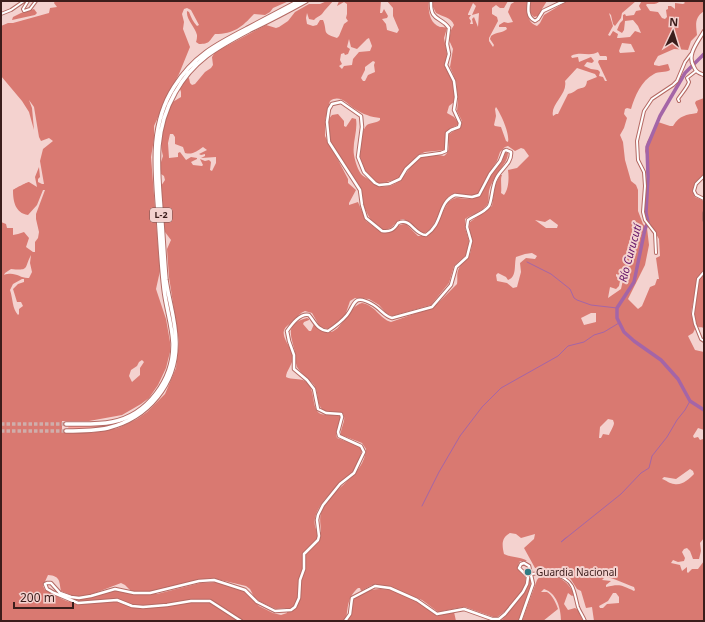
<svg xmlns="http://www.w3.org/2000/svg" width="705" height="622" font-family="'Noto Sans',sans-serif">
  <style>
    .green { fill: #fda39b }
    .forest { fill: #d97971; fill-rule: evenodd }
    .lines { fill: none; stroke-linecap: round; stroke-linejoin: round }
    .stream { stroke: #a465a7; stroke-width: 1 }
    .river { stroke: #a465a7; stroke-width: 3.5 }
    .trunk-tunnel { stroke: #cfaeab; stroke-width: 3.5; stroke-dasharray: 3.5 2; stroke-linecap: butt }
    .minor-casing { stroke: #b46a64; stroke-width: 4 }
    .secondary-casing { stroke: #b46a64; stroke-width: 4.5 }
    .trunk-casing { stroke: #b46a64; stroke-width: 5.5 }
    .minor { stroke: #fff; stroke-width: 2 }
    .secondary { stroke: #fff; stroke-width: 2.5 }
    .trunk { stroke: #fff; stroke-width: 3.5 }
    .poi-dot { fill: #317a82; stroke: #f4d2cf; stroke-width: 1.5 }
    .labels { text-anchor: middle; stroke-width: 4; stroke-linejoin: round; paint-order: stroke }
    .shield { fill: #f4d2cf; stroke: #725351; stroke-width: 1 }
    .shield-label { font-size: 9px; font-weight: bold; fill: #3b1d1b }
    .poi-label { font-size: 10px; fill: #3b1d1b; stroke: #f4d2cf; text-anchor: start }
    .water-label { font-size: 11px; font-style: italic; fill: #611066; stroke: #f4d2cf }
  </style>
  <rect width="100%" height="100%" fill="#f4d2cf"/>
  <path class="green" d="M116 423C108 429 79 430 68 428L69 426H92Z"/>
  <path class="forest" d="M55 1H289L273 8 270 12 265 15 254 14C242 27 234 34 215 34 209 41 210 44 199 44L196 42C197 39 197 37 197 35 195 26 186 20 187 11L189 12C191 17 193 22 197 26L199 25 191 10 187 8 184 9 182 14 184 22 183 29 190 47 179 74 168 95 154 126V139L151 157 160 271 156 289 166 319 170 342V352L166 368 158 385 149 398 141 404 122 415 89 421H62V432L90 433 118 428 137 419 147 412 165 394 176 368 179 342 169 277 167 249 171 240 165 232 163 217 161 186 165 180 164 176 161 174V162L163 156C158 139 165 119 171 103L181 97V92L180 89 186 79 189 78 190 83 192 85 195 84 205 72 211 68 213 65 212 57 215 52 266 25 276 28 279 27 288 21 295 12 309 4H320L327 1H333C330 5 325 9 322 14 319 17 316 17 314 20L309 19 307 13 306 18 307 24 313 26 317 25 320 20H323C328 32 321 33 337 38L339 36 344 24 348 21 346 18 347 14V4L344 2 337 6 339 1H381L380 13H382L384 9 388 16 387 18 382 19 386 24 387 30 397 33 399 30 393 16V8L387 1H429C428 10 429 23 440 27 443 27 445 27 447 28L444 38 447 54 445 67 452 78 455 97 454 102 449 106 447 113 454 117 458 122V125C440 132 448 137 445 150L425 152 418 155 405 168 398 179 379 184C358 174 354 144 366 126 369 122 376 124 380 120V118C376 117 371 117 367 115 363 114 359 111 355 109 347 104 340 94 330 101L325 120V136L331 148 335 154 348 179V183L356 190 349 203V205L358 202 366 221 381 232C392 232 396 224 406 224L418 236H426C440 229 443 203 453 199 457 197 464 199 469 199V197C438 182 444 222 425 233H421L410 222 403 219C394 220 393 232 382 229 373 227 367 214 364 206 363 201 363 196 361 191 355 174 335 157 330 141 328 135 328 127 328 120L332 115 338 114 344 121V126L346 127 352 118 356 119C358 131 352 143 354 155 355 161 358 171 362 175 364 177 367 178 370 180 376 186 380 188 389 186 405 182 407 167 420 158 426 154 437 155 444 156 452 150 447 143 448 135L461 126 462 121 457 111 458 99 456 81 450 67 453 49 449 40 451 30 454 25C451 17 443 17 436 13L433 7V1H508L504 8H500L496 5 492 8V14L497 17 498 21 489 38V41L493 47 494 45 490 39 491 36C496 32 503 33 507 29L506 27H499V25L504 22 508 23 513 22 508 12 511 4 516 1H528C527 11 526 22 537 26L540 23 544 15 567 1H660C657 5 652 4 647 4L646 5 650 11 658 12 662 18 665 19 667 17 666 10 668 9V6H671L675 9V3L683 4 685 3 683 1H669H704V11C694 18 696 25 697 35L691 41 688 50 674 49 658 56 654 63V65L659 66 668 64 670 70C665 73 659 71 654 74 641 81 635 96 631 109L627 108 625 109 624 114 627 118 624 128 620 135 623 142 625 160 631 181 636 185 638 190V211L643 224 647 228 649 245 645 265 628 299 638 309 642 306 650 287 655 285 657 279H659L656 258 660 256 659 239 644 214 649 186 647 174 649 164 645 151 647 142 658 122 670 126H673C680 115 686 115 697 113L698 110 695 103 696 101 704 98V174C698 181 689 187 695 197L702 200 704 202 703 214 704 227V328C702 327 699 328 697 326 690 321 699 290 697 281L691 313 695 329 693 333 688 336 695 350 704 352V430L698 428 693 436 694 438 698 437 700 440 703 439 704 437V538L700 543 701 551 699 559H693L690 551 687 548 684 549 682 552 685 558 684 561 678 562 673 560 671 563 680 565 682 571 687 567V572L688 573 692 569H698L704 561V621H594L592 607 586 608 581 591 577 589 570 578 552 571 535 568 524 548 534 539 535 534 521 538 516 534 510 533C501 538 502 545 504 554 512 558 522 557 527 561H520L518 565V569L526 578 523 593 529 582V575C536 585 522 610 518 621H501L517 602 516 600 504 612 496 618 465 607 458 608 438 612 422 600 386 586 372 585 361 591 360 588H358C347 598 348 607 346 621 354 615 349 604 355 598 357 596 361 595 363 593 381 584 403 592 420 602 426 606 431 612 437 615L454 612 456 621H1V222L6 224 7 228H13V235L18 234 24 232 29 238 26 247 33 252H35V242L38 238 39 232 36 219V214L45 190H43L37 205 28 215C15 213 13 201 13 190 14 189 27 182 29 182L37 187 35 177 39 167 40 177 38 179V182L42 184H44L40 161 43 149 53 141 49 138 41 141 39 137 34 107 29 100 32 108 34 130 29 112 22 101 1 76V26L8 23H13L49 13 50 8 57 7 54 3ZM636 1 641 2 639 6 641 10 636 11 634 15 626 16 625 14 623 15V20L620 23 617 30 622 33 624 30 625 21 633 20 638 26 641 33 635 31 630 37 619 38H617L618 34 613 31 610 36 608 35 613 26 609 13 611 15 613 24 615 26 621 18 622 13ZM473 3 476 6 472 15 479 13 478 27 474 17 472 19 473 24H470L471 21 469 18 471 15H468V14ZM369 38 372 46 370 51 359 52 353 59 352 65 344 66 342 69 339 66 342 64 340 60 341 54 344 53 345 55 348 54 350 49 347 47 349 39 351 47 357 49 367 39ZM622 43 631 44 635 52 620 53 619 51ZM598 52 600 56H606L607 57V60H599L598 62 607 81H605L603 77 599 76 600 72 598 70 591 69 584 66 587 62 592 63 594 61 591 57 579 62 578 57 572 58 571 56C580 51 590 57 598 52ZM373 61 375 62 374 65 375 72 368 75 365 81H363L361 78 365 70V67ZM577 68 595 74 597 77 587 81C586 89 583 87 578 89 573 92 573 93 568 94L558 114H556L553 116C550 104 568 94 565 81ZM496 107C501 114 510 134 508 142L506 141 501 127 495 126 494 125 496 116 495 109ZM170 134H173L175 137V144L183 147 185 153C193 155 197 151 203 147L207 150 199 154 201 155 205 154V156L201 158 216 157V163L212 171 210 170 211 162 209 160 205 161 200 159 203 165 202 166 193 165 191 162 197 159V158L191 157 186 160 180 152 178 153V157L169 158 168 143ZM508 146 515 151 521 148 524 149 529 156 517 168 508 170C509 177 509 189 504 195L501 193C502 187 500 179 502 175H500L495 186 492 206 470 222C467 231 474 239 471 250 470 258 463 261 459 268 456 274 458 278 457 284L434 307 391 322C380 319 375 305 362 303 344 307 339 350 314 324L311 331H309L303 324 304 322 309 320V319L307 318C284 324 291 335 295 352 296 357 295 362 297 367 301 374 310 379 314 385 319 392 316 403 322 409 327 414 337 411 343 414 347 420 340 428 341 435L362 443 366 449C364 478 329 488 321 513 319 519 321 526 321 532L318 533C304 512 337 487 350 475 356 469 360 458 362 450L359 446 337 438C334 429 342 424 340 416 334 414 327 416 321 414 310 409 317 389 305 381 299 378 292 380 286 377 286 371 293 364 293 357 293 348 278 336 286 327 288 325 291 323 293 321 297 317 300 313 305 311L312 313 320 327 328 329 345 316 350 301 355 298 369 299 379 305 386 313 392 316 431 305 449 283 454 266 466 255 469 241 465 228V219C472 214 480 213 486 206 490 202 488 197 489 191 490 186 493 181 495 177 499 169 508 162 508 153H505L502 161 487 181 486 183 484 181 497 161 500 152 505 147ZM550 219 558 225 557 228H546L535 220 545 222ZM532 253 537 256 535 259 526 258 520 263 521 272 517 287 513 288 507 283 497 281 496 275 498 273 506 277 508 280C517 277 514 265 516 257L525 254ZM31 255 30 263 32 272 29 278C20 279 16 271 4 275L5 273 11 269C30 271 24 268 31 255ZM616 274 622 276 623 280 621 289 608 298 610 287 616 289 619 286 620 281 616 276ZM22 279H24V282L18 284 13 289 17 302H21L23 306 19 309V314L18 315C12 308 13 299 10 290L13 284ZM591 313H596V322L584 325 581 318ZM142 360 144 362 140 368V375L132 382 129 376 131 370 137 366 139 362ZM608 419 613 420 614 423C614 426 610 432 609 435L603 434 601 438H599L600 427ZM690 469 693 471 694 474C689 479 682 486 674 484 670 484 666 480 662 479L664 477 676 479ZM48 575C61 576 59 582 61 591L80 599C68 608 56 593 45 590L43 586ZM605 577C614 578 625 584 634 587L635 590 634 591C621 585 620 584 606 587V585L611 581 602 580ZM212 578 246 586 250 589 254 597 259 601 276 609 285 608 287 610V613L281 615 273 613 259 606 244 591 217 582 200 583 157 594 154 592 194 581ZM121 583 125 585 131 591H113L94 596 93 594 95 593ZM613 593H616L619 597V603L607 604 603 608H600L599 606 608 601Z
    M530 1H547C544 6 541 10 538 16L534 17 530 13Z
    M34 9 37 13 35 15 12 20 13 17 21 13Z
    M546 574C560 576 570 583 574 595L572 596 568 593 564 604 568 610 575 608 578 610 583 621H561C561 609 557 593 544 589L541 592C542 592 545 592 547 592 552 594 557 605 558 609L543 621H522L537 580 541 575Z"/>
  <g class="lines">
    <path class="stream" d="M527 262 551 274 570 289 574 298 577 300 591 305 617 308
      M422 506 439 472 460 436 482 407 501 388 558 356 568 346 584 342 594 335 604 332 619 323
      M567 537 561 542 621 494 641 473 649 468 652 456 667 437 677 420 685 410 690 401"/>
    <path class="river" d="M704 54 685 73 660 116 647 147 648 177 646 213 648 222 645 229 634 282 617 308V318L624 332 634 341 661 360 678 379 690 401 704 410"/>
    <path class="trunk-tunnel" d="M1 424H66
      M1 431H66"/>
    <defs>
      <path id="minor" d="M28 1 23 9 24 11 30 9 36 1
        M1 14 11 10 24 1
        M679 101 678 99C682 93 687 88 689 82L687 78 696 71
        M704 176 696 184 694 191 696 195 704 199
        M704 213V220
        M656 253 655 233 645 220 643 212 645 186 644 172 638 160 637 141 644 111 652 99 673 85 677 81 685 62 691 54
        M704 272 698 279 693 314 695 324 701 339 704 341
        M531 574C543 572 565 573 572 586 575 592 576 600 578 607 580 612 583 616 585 621"/>
      <path id="secondary" d="M529 1C528 9 527 17 535 21L538 19 543 11 564 1
        M704 31C698 42 686 55 694 67 696 72 699 73 704 75
        M241 621 210 601H191L167 605 143 607 132 606 117 600 78 603 54 593 47 589 45 584 47 583H51L60 593 71 597 79 598 91 596 115 589 134 593H150L199 581 214 580 245 590 257 602 275 611 291 610 295 607 299 598 300 580 304 569V554L318 540 319 536 317 520 318 515 323 505 340 484 354 473 364 452 361 446 339 436 338 432 342 417 341 414 326 413 318 409 314 389 307 380 294 369V355L289 341 287 331C292 324 300 313 309 315 315 322 317 330 328 331 334 327 342 321 347 315 355 305 353 293 372 304 380 308 384 316 392 318L432 307 451 285 456 267 467 257 471 241 467 227 468 220C475 215 484 213 489 206 492 201 492 186 496 179 500 169 512 164 511 152L506 150 504 151 500 161 490 174 479 195 472 197 455 195C437 203 444 223 426 235 414 235 411 217 398 223 394 230 390 232 382 231L366 218 362 205 360 190 329 142 327 122 329 109 332 104 341 102 361 116 362 127 358 157 364 172 375 183 379 185 389 184 400 179 406 169 420 156 441 153 446 151 447 133 451 130 459 127 460 123 454 110 456 97 454 81 446 65 449 54 447 44 449 28C441 16 430 22 431 1
        M345 621 350 614 352 598 375 586 390 588 417 600 437 614 464 609 492 619H499L505 614 523 592 527 584 528 577 519 568 521 564 524 563 529 566 533 584 520 621"/>
      <path id="trunk" d="M66 424C81 424 97 425 112 422 148 415 174 379 173 343 172 325 166 307 164 289 161 264 160 239 158 213 155 170 149 126 174 87 193 56 217 44 248 28 265 19 282 10 299 1
        M66 431C81 431 95 431 108 428 148 418 177 384 176 342 176 321 169 301 166 280 164 257 163 234 161 210 158 169 153 131 175 93 193 60 218 47 250 30 269 21 288 11 306 1"/>
    </defs>
    <use href="#minor" class="minor-casing"/>
    <use href="#secondary" class="secondary-casing"/>
    <use href="#trunk" class="trunk-casing"/>
    <use href="#minor" class="minor"/>
    <use href="#secondary" class="secondary"/>
    <use href="#trunk" class="trunk"/>
  </g>
  <circle class="poi-dot" cx="528" cy="572" r="4"/>
  <g class="labels">
    <rect class="shield" x="150" y="208" width="22" height="14" rx="3"/>
    <g class="shield-label">
      <text x="161" y="218">L-2</text>
    </g>
    <g class="poi-label">
      <text x="536" y="576">Guardia Nacional</text>
    </g>
    <g class="water-label">
      <text transform="translate(630 253) rotate(-75)" y="4">Río Curucutí</text>
    </g>
  </g>
  <rect width="705" height="622" fill="none" stroke="#3b1d1b" stroke-width="4"/>
  <g transform="translate(673 32) rotate(4)" stroke="#f4d2cf" stroke-width="3" paint-order="stroke">
  <path d="M0-3L7 15L0 10L-7 15Z" fill="#3b1d1b"/>
  <text y="-6" font-size="11" font-weight="bold" text-anchor="middle" fill="#3b1d1b">N</text>
  </g>
  <path d="M14 602v6h59v-6" fill="none" stroke="#3b1d1b" stroke-width="2"/>
  <text x="20" y="602" font-size="12" fill="#3b1d1b" stroke="#f4d2cf" stroke-width="3" paint-order="stroke">200 m</text>
</svg>
